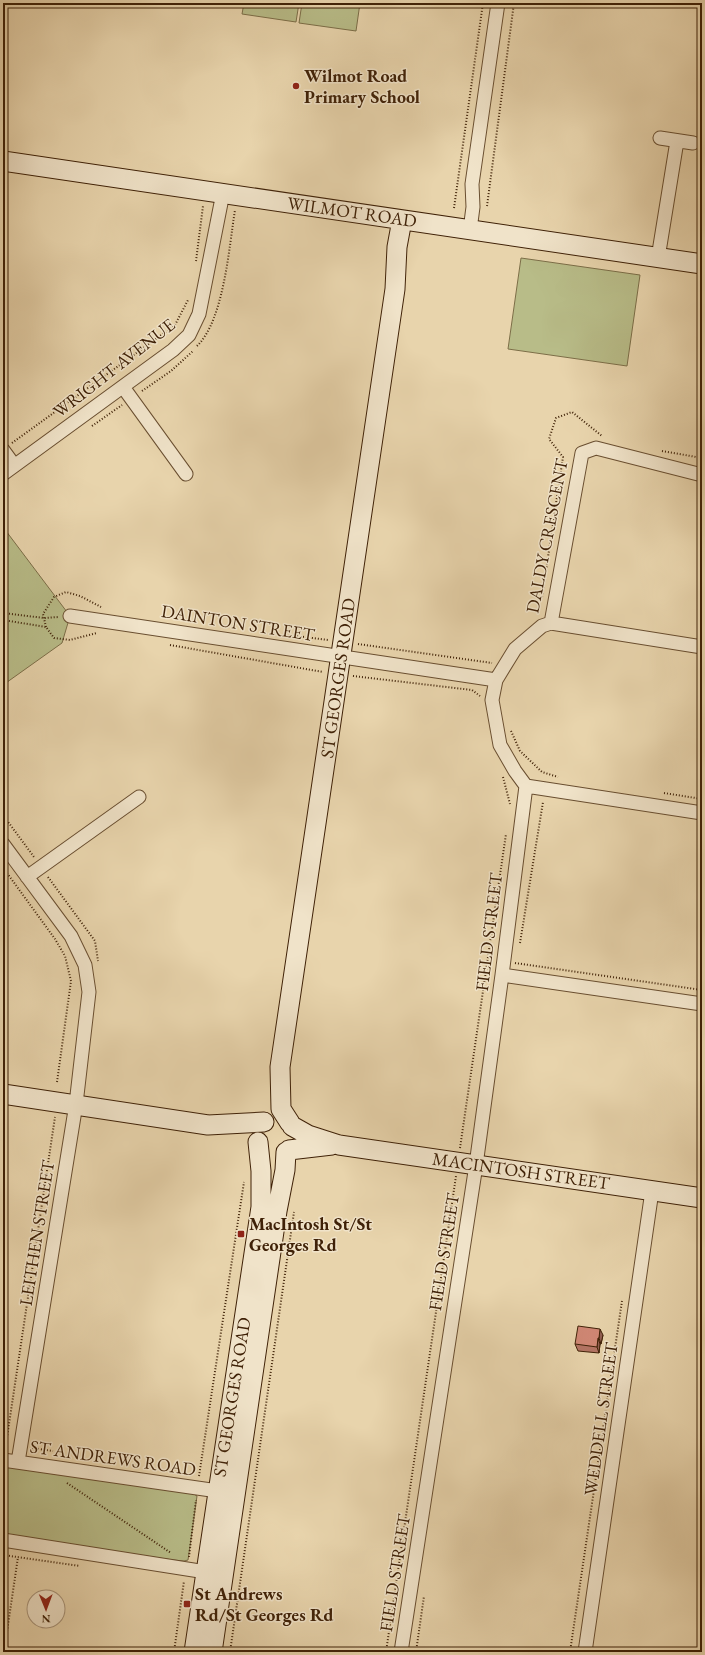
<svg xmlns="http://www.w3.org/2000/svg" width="705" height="1655" font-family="'EB Garamond',serif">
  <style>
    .green { fill: #b8bc88; stroke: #7c6e48 }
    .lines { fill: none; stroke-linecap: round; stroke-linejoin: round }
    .street-casing { stroke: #694e30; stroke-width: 15 }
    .secondary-casing { stroke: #3f2107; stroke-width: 21 }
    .path { stroke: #3f2107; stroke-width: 2; stroke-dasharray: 1 2; stroke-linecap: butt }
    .street { stroke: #f0e3c9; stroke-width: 13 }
    .secondary { stroke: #f0e3c9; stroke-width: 19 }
    .wall { fill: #b47565; stroke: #3f2107 }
    .shaded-wall { fill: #925f53; stroke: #3f2107 }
    .building { fill: #d18876; stroke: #3f2107 }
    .poi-dot { fill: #8f2418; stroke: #f0e3c9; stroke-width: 1.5 }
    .labels { text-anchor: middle; stroke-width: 3; stroke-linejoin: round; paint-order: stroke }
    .poi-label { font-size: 18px; font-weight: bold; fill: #3f2107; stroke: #f0e3c9; text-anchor: start }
    .street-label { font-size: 18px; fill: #3f2107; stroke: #f0e3c9 }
  </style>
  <rect width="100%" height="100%" fill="#e8d4ac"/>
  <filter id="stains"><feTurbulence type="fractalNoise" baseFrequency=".005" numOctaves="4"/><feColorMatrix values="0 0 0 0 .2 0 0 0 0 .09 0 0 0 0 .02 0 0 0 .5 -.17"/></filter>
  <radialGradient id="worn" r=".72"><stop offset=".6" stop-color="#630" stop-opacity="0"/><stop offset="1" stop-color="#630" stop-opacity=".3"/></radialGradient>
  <path class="green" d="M244 3H299L296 22 242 14Z
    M302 3H360L356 31 299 23Z
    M521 258 640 275 627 366 508 349Z
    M3 527 70 616 62 643 3 685Z
    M3 1465 192 1493 197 1496 188 1560 184 1561 173 1560 3 1535Z"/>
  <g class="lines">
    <defs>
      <path id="street" d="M660 138 693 143
        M470 230 473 207 472 184 498 3
        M658 258 677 141
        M123 387 186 474
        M3 450 14 465
        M3 474 173 350 189 335 199 314 223 193
        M702 475 596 448 582 453 551 623 542 626 515 649 496 680 492 700 500 745 515 771 526 786 702 813
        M70 616 496 680
        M551 623 702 647
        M3 844 71 936 85 965 89 992 76 1104 18 1462
        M27 877 139 797
        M502 975 702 1004
        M3 1460 218 1491
        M3 1540 206 1572
        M401 1652 476 1165 502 975 526 786
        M585 1652 652 1191"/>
      <path id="secondary" d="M3 161 702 264
        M3 1094 208 1125 264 1122
        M290 1123 281 1109 280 1067 395 289 397 247 402 220
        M292 1126 308 1135 339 1145 702 1198
        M289 1150 332 1145
        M194 1652 261 1207V1171L258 1142
        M212 1652 277 1211 285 1170 286 1152"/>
    </defs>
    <use href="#street" class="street-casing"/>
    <use href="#secondary" class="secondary-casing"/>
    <path class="path" d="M677 3 702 7
      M487 206 514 3
      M454 208 483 3
      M196 261 203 206
      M197 346C224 320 229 247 235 210
      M142 391 171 371 193 351
      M92 426 122 405
      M12 443 175 325 188 300
      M662 451 702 458
      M542 597 563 457 549 439 556 418 572 412 602 436
      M3 613 44 618 59 617
      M3 620 46 627 54 638 70 640 97 633
      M46 627 43 614 54 597 66 592 80 596 101 607
      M297 636 328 640
      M358 644 492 663
      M170 645 323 672
      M353 676 472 690 480 696
      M511 731 520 751 542 772 558 777
      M503 777 510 804
      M664 793 702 799
      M3 815 34 857
      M7 873 55 939 65 956 71 981 57 1082
      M48 877 95 941 98 961
      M520 943 543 802
      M515 963 702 990
      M460 1148 506 834
      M6 1444 55 1117
      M32 1448 53 1451
      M199 1476 244 1182
      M67 1483 171 1553
      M3 1555 80 1566
      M189 1557 196 1500
      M4 1652 18 1557
      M174 1652 184 1581
      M230 1652 294 1212
      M386 1652 456 1176
      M416 1652 424 1596
      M570 1652 622 1301"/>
    <use href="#street" class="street"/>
    <use href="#secondary" class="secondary"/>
  </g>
  <path class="wall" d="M603 1335 601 1344H600L599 1353 578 1351 575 1344Z"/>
  <path class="shaded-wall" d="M600 1329 603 1335 601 1344 599 1338Z
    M598 1338 600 1344 599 1353 597 1347Z"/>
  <path class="building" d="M578 1326 600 1329 599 1338H598L597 1347 575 1344Z"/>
  <g class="poi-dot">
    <circle cx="296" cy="86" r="4"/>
    <rect x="237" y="1230" width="8" height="8" rx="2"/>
    <rect x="183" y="1600" width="8" height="8" rx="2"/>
  </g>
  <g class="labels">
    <g class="poi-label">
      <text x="304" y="82">Wilmot Road<tspan x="304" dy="21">Primary School</tspan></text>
      <text x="249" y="1230">MacIntosh St/St<tspan x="249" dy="21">Georges Rd</tspan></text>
      <text x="195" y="1600">St Andrews<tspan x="195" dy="21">Rd/St Georges Rd</tspan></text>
    </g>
    <g class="street-label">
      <text transform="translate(352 212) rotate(8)" y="6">WILMOT ROAD</text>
      <text transform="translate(114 368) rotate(-38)" y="6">WRIGHT AVENUE</text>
      <text transform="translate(547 536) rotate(-79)" y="6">DALDY CRESCENT</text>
      <text transform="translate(238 623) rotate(9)" y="6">DAINTON STREET</text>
      <text transform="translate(338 678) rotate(-82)" y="6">ST GEORGES ROAD</text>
      <text transform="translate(489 932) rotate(-83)" y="6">FIELD STREET</text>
      <text transform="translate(521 1171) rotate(8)" y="6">MACINTOSH STREET</text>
      <text transform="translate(37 1233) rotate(-81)" y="6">LEITHEN STREET</text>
      <text transform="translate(444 1252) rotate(-81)" y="6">FIELD STREET</text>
      <text transform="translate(232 1397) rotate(-81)" y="6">ST GEORGES ROAD</text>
      <text transform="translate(601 1419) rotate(-82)" y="6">WEDDELL STREET</text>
      <text transform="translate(113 1458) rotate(8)" y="6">ST ANDREWS ROAD</text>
      <text transform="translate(395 1573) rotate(-81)" y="6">FIELD STREET</text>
    </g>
  </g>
  <rect width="705" height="1655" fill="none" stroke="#e8d4ac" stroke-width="16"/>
  <rect x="4" y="4" width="697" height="1647" fill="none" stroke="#3f2107" stroke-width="2"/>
  <rect x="8" y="8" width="689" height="1639" fill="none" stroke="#3f2107"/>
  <g transform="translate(46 1609) rotate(179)"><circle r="19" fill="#f0e3c9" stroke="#a9957b"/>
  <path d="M0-3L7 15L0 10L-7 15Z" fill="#8f2418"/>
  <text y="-6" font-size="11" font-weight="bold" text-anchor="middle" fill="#3f2107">N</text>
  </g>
  <rect width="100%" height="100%" filter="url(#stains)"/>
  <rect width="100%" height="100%" fill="url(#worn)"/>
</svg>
